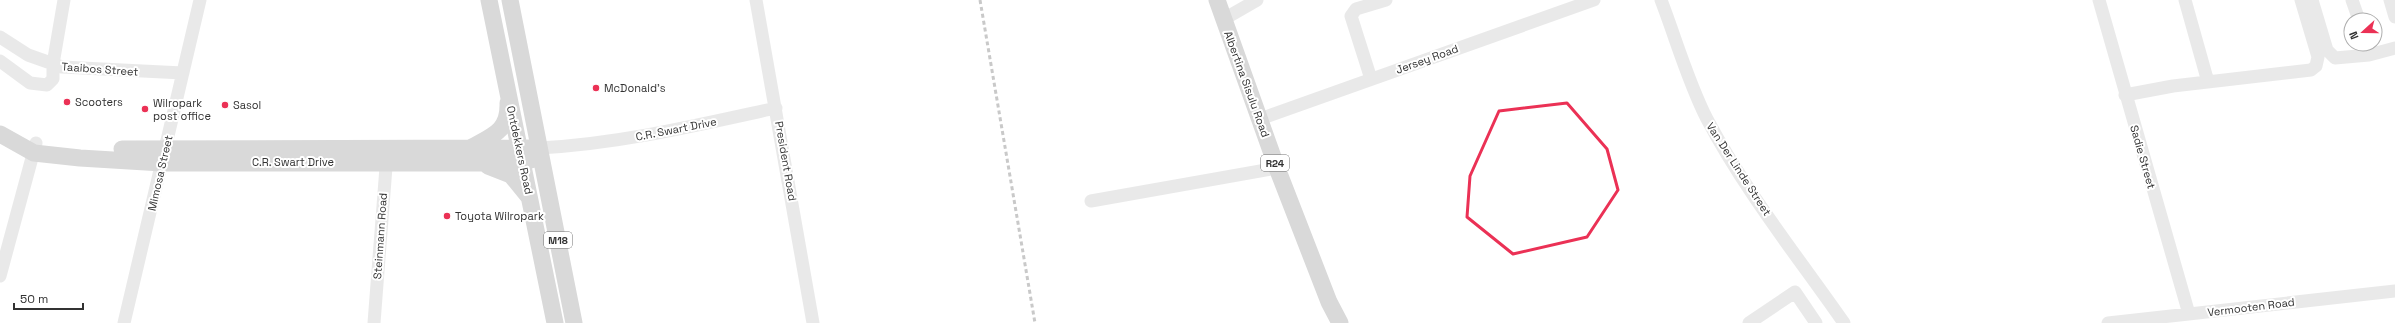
<svg xmlns="http://www.w3.org/2000/svg" width="2395" height="323" font-family="'Space Grotesk',sans-serif">
  <style>
    .lines { fill: none; stroke-linecap: round; stroke-linejoin: round }
    .minor { stroke: #cfcfcf; stroke-width: 13 }
    .major { stroke: #aaa; stroke-width: 17 }
    .rail { stroke: #878787; stroke-width: 3; stroke-dasharray: 4 3; stroke-linecap: butt }
    .marked { fill: none; stroke: #eb3155; stroke-width: 3; stroke-linejoin: round }
    .poi-dot { fill: #eb3155; stroke: #fff; stroke-width: 1.5 }
    .labels { text-anchor: middle; stroke-width: 4; stroke-linejoin: round; paint-order: stroke }
    .shield { fill: #fff; stroke: #707070; stroke-width: 1 }
    .shield-label { font-size: 10px; font-weight: bold; fill: #323232 }
    .street-label { font-size: 11px; fill: #323232; stroke: #fff }
    .poi-label { font-size: 11px; fill: #323232; stroke: #fff; text-anchor: start }
  </style>
  <rect width="100%" height="100%" fill="#fff"/>
  <g class="lines">
    <path class="minor" d="M756 0 813 323
      M1661 0C1676 39 1688 82 1707 119 1745 191 1798 257 1844 323
      M2099 0 2189 314
      M2185 0 2208 82
      M2312 0 2327 50 2335 58 2369 55 2395 48
      M2352 0 2359 20
      M2390 0 2395 17
      M1224 19 1257 0
      M0 37 28 55 62 67 183 73
      M0 61 30 83 47 85 53 79V64L64 0
      M1371 79 1351 16 1356 9 1386 0
      M2125 95 2173 86 2311 70 2316 66 2318 57 2301 0
      M1260 119 1594 0
      M539 148C619 144 698 125 776 108
      M1091 201 1277 168
      M0 276 36 143
      M124 323 200 0
      M374 323 387 154
      M1749 323 1795 292 1816 323
      M2108 323 2395 291"/>
    <path class="major" d="M489 0 555 323
      M510 0 574 323
      M1217 0 1277 168 1329 302 1340 323
      M0 134 34 153 80 158 162 163H478L523 162 541 157
      M472 147C494 135 509 130 508 103
      M122 149 539 148
      M488 166 511 175 529 197"/>
    <path class="rail" d="M980 0 1035 323"/>
  </g>
  <path d="M0 0H2395V323H0ZM1567 103 1607 149 1618 190 1587 237 1513 254 1467 217 1470 176 1499 111Z" fill="#fff" fill-opacity=".55" fill-rule="evenodd"/>
  <path class="marked" d="M1567 103 1607 149 1618 190 1587 237 1513 254 1467 217 1470 176 1499 111Z"/>
  <g class="poi-dot">
    <circle cx="596" cy="88" r="4"/>
    <circle cx="67" cy="102" r="4"/>
    <circle cx="225" cy="105" r="4"/>
    <circle cx="145" cy="109" r="4"/>
    <circle cx="447" cy="216" r="4"/>
  </g>
  <g class="labels">
    <g class="shield">
      <rect x="1261" y="155" width="28" height="16" rx="3"/>
      <rect x="544" y="232" width="28" height="16" rx="3"/>
    </g>
    <g class="shield-label">
      <text x="1275" y="167">R24</text>
      <text x="558" y="244">M18</text>
    </g>
    <g class="street-label">
      <text transform="translate(1427 59) rotate(-20)" y="4">Jersey Road</text>
      <text transform="translate(100 69) rotate(4)" y="4">Taaibos Street</text>
      <text transform="translate(1247 84) rotate(70)" y="4">Albertina Sisulu Road</text>
      <text transform="translate(676 129) rotate(-11)" y="4">C.R. Swart Drive</text>
      <text transform="translate(520 150) rotate(78)" y="4">Ontdekkers Road</text>
      <text transform="translate(2143 157) rotate(74)" y="4">Sadie Street</text>
      <text transform="translate(786 161) rotate(80)" y="4">President Road</text>
      <text x="293" y="166">C.R. Swart Drive</text>
      <text transform="translate(1739 169) rotate(57)" y="4">Van Der Linde Street</text>
      <text transform="translate(160 173) rotate(-77)" y="4">Mimosa Street</text>
      <text transform="translate(380 236) rotate(-86)" y="4">Steinmann Road</text>
      <text transform="translate(2251 307) rotate(-7)" y="4">Vermooten Road</text>
    </g>
    <g class="poi-label">
      <text x="604" y="92">McDonald's</text>
      <text x="75" y="106">Scooters</text>
      <text x="153" y="107">Wilropark<tspan x="153" dy="13">post office</tspan></text>
      <text x="233" y="109">Sasol</text>
      <text x="455" y="220">Toyota Wilropark</text>
    </g>
  </g>
  <g transform="translate(2363 32) rotate(249)"><circle r="19" fill="#ffffff" stroke="#adadad"/>
  <path d="M0-3L7 15L0 10L-7 15Z" fill="#eb3155"/>
  <text y="-6" font-size="11" font-weight="bold" text-anchor="middle" fill="#323232">N</text>
  </g>
  <path d="M14 303v6h69v-6" fill="none" stroke="#323232" stroke-width="2"/>
  <text x="20" y="303" font-size="12" fill="#323232" stroke="#ffffff" stroke-width="3" paint-order="stroke">50 m</text>
</svg>
